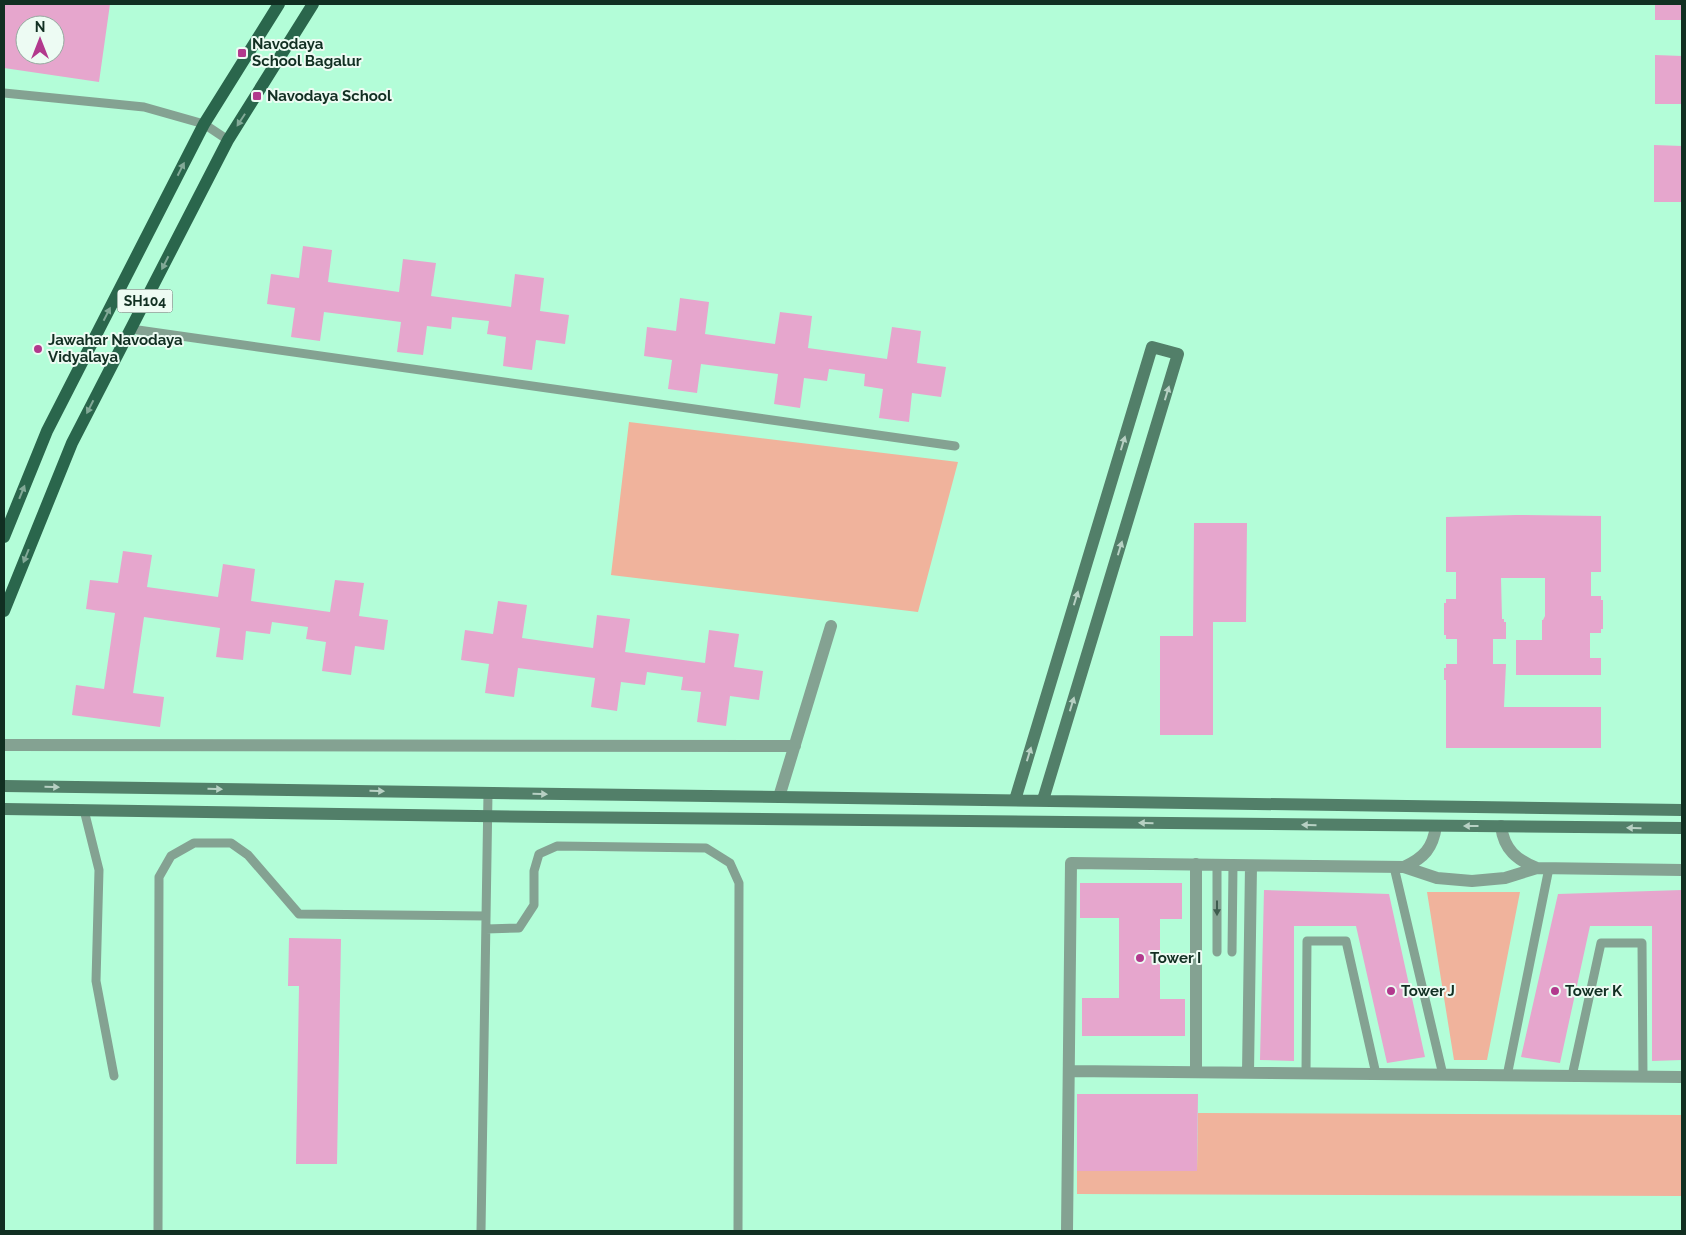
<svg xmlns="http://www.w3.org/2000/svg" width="1686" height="1235" font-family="Raleway,sans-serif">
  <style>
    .green { fill: #f0b39c }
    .building { fill: #e6a6cd; fill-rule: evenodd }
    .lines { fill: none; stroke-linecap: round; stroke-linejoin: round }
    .lane { stroke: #84a292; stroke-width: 9 }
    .street { stroke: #84a292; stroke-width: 12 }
    .secondary { stroke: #527f69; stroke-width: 12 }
    .primary { stroke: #2a664c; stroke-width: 12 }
    .oneway { fill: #82a997 }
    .oneway2 { fill: #b7d0c3 }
    .oneway3 { fill: #3f5d4f }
    .poi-dot { fill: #b2398d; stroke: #edfbf3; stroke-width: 2 }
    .labels { text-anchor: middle; stroke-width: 4; stroke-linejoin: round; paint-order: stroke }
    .shield { fill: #edfbf3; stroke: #536c61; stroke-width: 1 }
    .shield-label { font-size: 14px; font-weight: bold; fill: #112f22 }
    .poi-label { font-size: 15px; font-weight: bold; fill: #112f22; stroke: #edfbf3; text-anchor: start }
  </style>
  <rect width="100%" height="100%" fill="#b3fdd8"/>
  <path class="green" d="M629 422 958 462 918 612 611 575Z
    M1427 892H1520L1487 1060H1454Z
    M1198 1113 1682 1115V1196L1077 1194V1171H1197Z"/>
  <path class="building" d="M4 4H110L99 82 4 68ZM25 25H55V55H25Z
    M1655 4H1682V20H1655Z
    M1655 55 1682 56V104H1655Z
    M1654 145 1682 146V202H1654Z
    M303 246 332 250 328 282 399 292 403 259 436 263 431 296 511 307 515 274 544 278 540 311 569 315 565 344 536 340 532 370 503 366 506 337 487 334 489 321 452 317 451 329 427 326 423 355 397 352 401 322 355 316 324 312 320 341 291 337 295 308 267 304 271 274 299 278Z
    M680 298 709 302 705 334 775 344 780 312 812 316 808 348 887 359 892 327 921 331 917 363 946 367 941 397 912 393 909 422 879 418 883 389 864 386 865 374 829 369 827 381 804 378 800 408 774 404 778 374 701 364 697 393 668 389 672 360 644 356 647 327 676 331Z
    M1516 515 1601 516V572H1591V596H1601V600H1603V629H1601V633H1590V658H1601V675H1516V640H1542V620H1543L1545 616V578H1501L1502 619H1504V622H1506V639H1493V664H1506L1504 707H1601V748H1446V680H1444V668H1446V664H1457V639H1446V635H1444V603H1446V599H1456V572H1446V517Z
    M1194 523H1247L1246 622H1213V735H1160V636H1193Z
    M123 551 152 555 147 587 218 597 223 564 255 569 251 601 330 612 335 580 364 583 359 616 388 620 384 650 355 646 351 675 322 671 326 642 306 639 308 627 272 622 270 634 246 631 243 660 216 657 220 628 144 617 133 693 164 697 160 727 72 715 76 685 104 689 115 613 86 609 90 580 118 583Z
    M498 601 527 605 522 638 593 648 597 615 630 619 625 652 705 663 709 630 739 634 734 667 763 671 759 700 730 696 726 726 697 722 701 692 681 690 683 677 647 672 645 685 621 682 617 711 591 707 595 678 518 668 514 697 485 693 489 664 461 660 465 630 493 634Z
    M1080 883H1182V919H1160V999H1185V1036H1082V998H1119V918H1080Z
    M1264 890 1389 894 1425 1057 1387 1063 1356 926H1294V1061L1260 1060Z
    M1682 890V1060L1652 1061V926H1590L1560 1063 1521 1057 1558 894Z
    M289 938 341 939 337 1164H296L299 986H288Z
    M1077 1094H1198L1197 1171H1077Z"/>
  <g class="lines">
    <path class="lane" d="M4 93 144 107 204 124 228 140
      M131 329 955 446
      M84 810 99 870 96 981 114 1076
      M1394 867 1443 1075
      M486 929 519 928 534 905V871L539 854 557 846 706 848 730 863 739 883 738 1231
      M1217 952V865
      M1232 952 1233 865
      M1306 1073 1307 941H1346L1376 1074
      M1507 1076 1549 868
      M1572 1076 1601 943H1642L1643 1077
      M158 1231 159 877 171 856 194 843H231L248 855 299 914 486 916
      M481 1231 488 793"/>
    <path class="street" d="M4 745 795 746
      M779 797 831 626
      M1501 826C1504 850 1517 860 1537 868
      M1196 864V1072
      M1404 867C1424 858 1433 848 1436 826
      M1069 1071 1682 1077
      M1248 1073 1251 866
      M1067 1231 1071 863 1404 867 1437 878 1472 881 1505 878 1537 868 1682 870"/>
    <path class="secondary" d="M4 786 1682 810
      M1015 800 1152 347 1178 354 1043 800
      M4 809 549 817 1682 828"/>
    <path class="primary" d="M4 537 47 431 204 124 279 4
      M4 611 72 443 228 140 313 4"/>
  </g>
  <defs><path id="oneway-solid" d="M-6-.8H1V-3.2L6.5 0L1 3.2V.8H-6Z" transform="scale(1.25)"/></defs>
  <g class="oneway">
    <use href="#oneway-solid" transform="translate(241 120) rotate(123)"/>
    <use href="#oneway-solid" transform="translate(181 169) rotate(-63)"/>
    <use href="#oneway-solid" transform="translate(165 263) rotate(117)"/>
    <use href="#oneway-solid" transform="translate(107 314) rotate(-63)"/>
    <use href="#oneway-solid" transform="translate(90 407) rotate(117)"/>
    <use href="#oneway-solid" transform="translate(22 492) rotate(-68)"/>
    <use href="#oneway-solid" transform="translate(26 556) rotate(112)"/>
  </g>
  <g class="oneway2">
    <use href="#oneway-solid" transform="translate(1167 393) rotate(-73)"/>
    <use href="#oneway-solid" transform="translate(1123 443) rotate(-73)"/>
    <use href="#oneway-solid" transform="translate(1120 548) rotate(-73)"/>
    <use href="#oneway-solid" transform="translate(1076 598) rotate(-73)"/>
    <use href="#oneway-solid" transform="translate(1072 704) rotate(-73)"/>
    <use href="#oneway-solid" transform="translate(1029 754) rotate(-73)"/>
    <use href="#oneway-solid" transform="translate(52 787) rotate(1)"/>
    <use href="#oneway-solid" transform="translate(215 789) rotate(1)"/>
    <use href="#oneway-solid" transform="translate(377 791) rotate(1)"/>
    <use href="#oneway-solid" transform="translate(540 794) rotate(1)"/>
    <use href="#oneway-solid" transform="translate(1146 823) rotate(-179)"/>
    <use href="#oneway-solid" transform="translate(1309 825) rotate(-179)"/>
    <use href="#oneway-solid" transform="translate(1471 826) rotate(-180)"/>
    <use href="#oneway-solid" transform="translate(1634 828) rotate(-179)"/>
  </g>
  <use class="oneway3" href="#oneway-solid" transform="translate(1217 908) rotate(90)"/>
  <g class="poi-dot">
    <rect x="237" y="48" width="10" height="10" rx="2.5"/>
    <rect x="252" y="91" width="10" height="10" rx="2.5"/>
    <circle cx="38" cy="349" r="5"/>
    <circle cx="1140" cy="958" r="5"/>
    <circle cx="1391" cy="991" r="5"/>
    <circle cx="1555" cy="991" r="5"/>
  </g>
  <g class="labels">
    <rect class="shield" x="117.5" y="289.5" width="55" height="23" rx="4"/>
    <g class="shield-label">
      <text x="145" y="306">SH104</text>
    </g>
    <g class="poi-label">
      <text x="252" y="49">Navodaya<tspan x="252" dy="17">School Bagalur</tspan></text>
      <text x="267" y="101">Navodaya School</text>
      <text x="48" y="345">Jawahar Navodaya<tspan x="48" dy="17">Vidyalaya</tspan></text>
      <text x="1150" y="963">Tower I</text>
      <text x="1401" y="996">Tower J</text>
      <text x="1565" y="996">Tower K</text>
    </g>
  </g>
  <rect width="1686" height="1235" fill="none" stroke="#112f22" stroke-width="10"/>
  <g transform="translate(40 40)"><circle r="24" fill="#edfbf3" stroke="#95a99f"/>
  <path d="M0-4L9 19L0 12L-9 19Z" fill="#b2398d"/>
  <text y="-8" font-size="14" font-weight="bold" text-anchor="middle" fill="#112f22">N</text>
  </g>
</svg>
